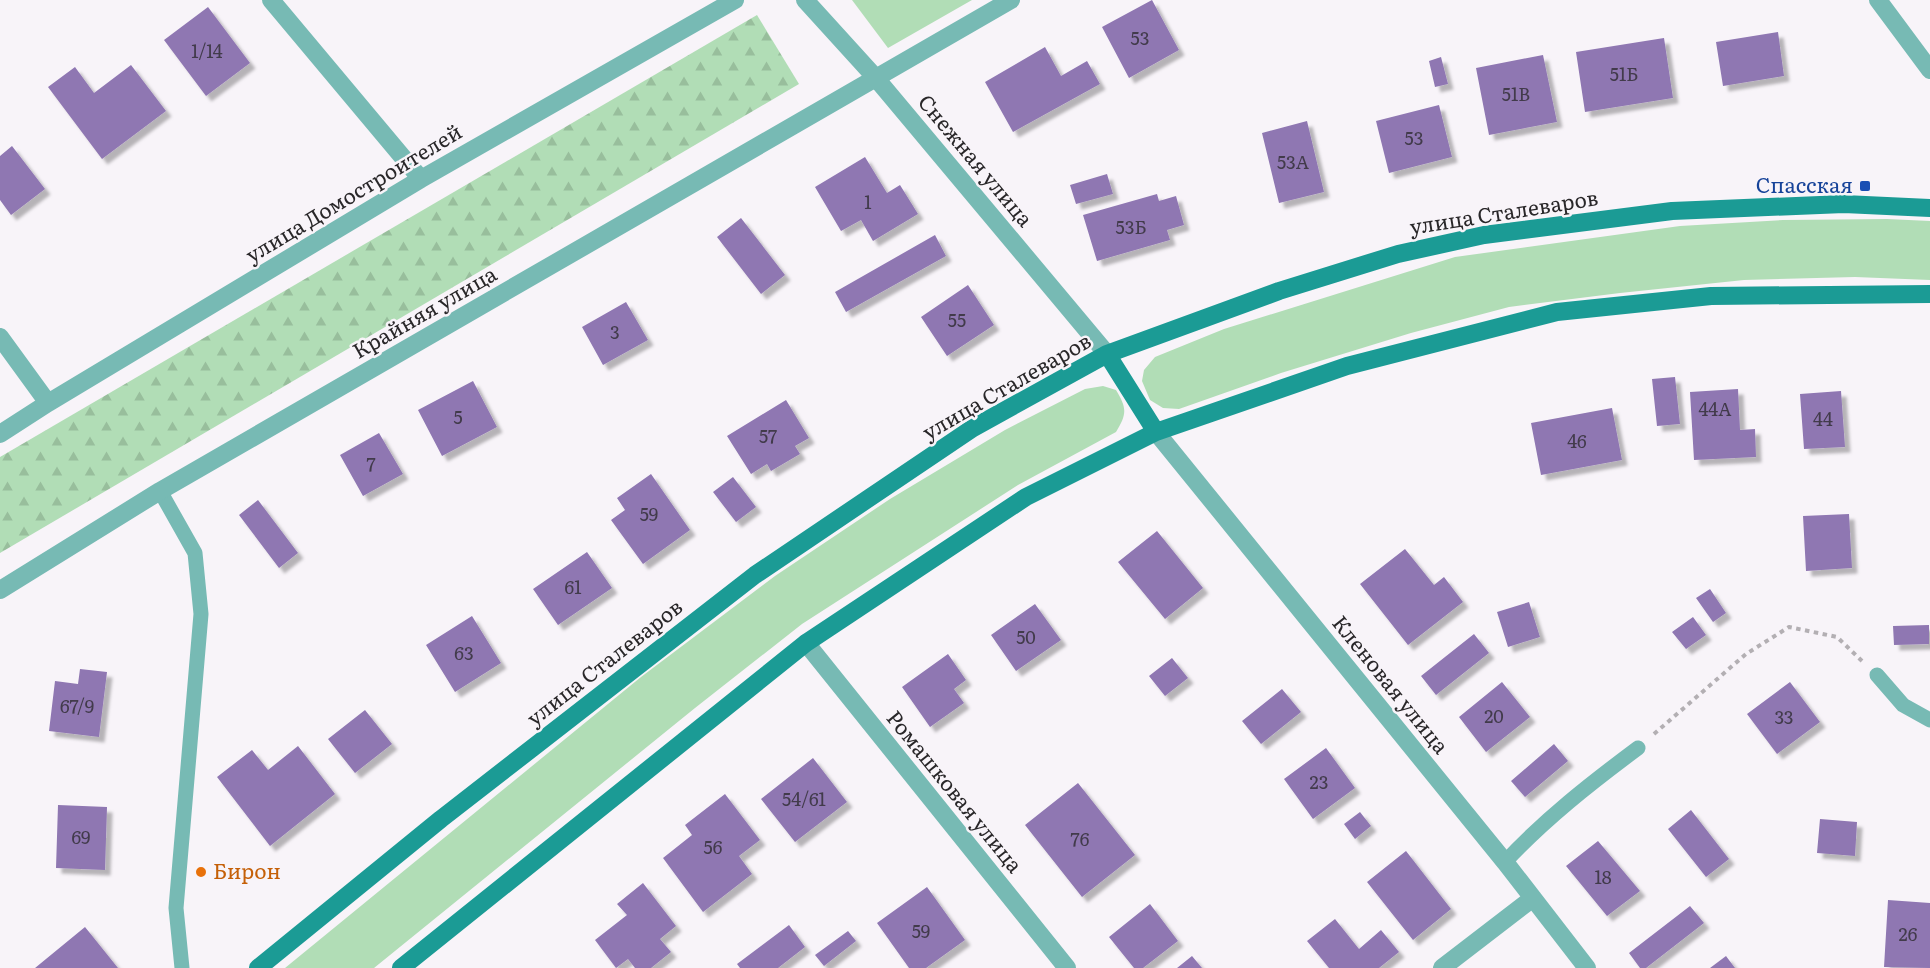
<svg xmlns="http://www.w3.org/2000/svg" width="1930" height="968" font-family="Literata,serif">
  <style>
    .green { fill: #b1ddb6 }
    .forest { fill: url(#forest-firs) }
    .building { fill: #8f77b2; filter: url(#shadow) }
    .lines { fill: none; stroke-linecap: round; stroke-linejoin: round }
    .path { stroke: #b3afb3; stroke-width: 4; stroke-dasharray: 4.5 4.5; stroke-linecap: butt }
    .lane { stroke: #77bab4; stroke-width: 15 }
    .street { stroke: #77bab4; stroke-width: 18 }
    .secondary { stroke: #1b9b95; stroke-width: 18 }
    .transit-dot { fill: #1a4fb4; stroke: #f8f4f9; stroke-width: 2 }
    .food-dot { fill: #e8710a; stroke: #f8f4f9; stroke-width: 2 }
    .labels { text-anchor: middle; stroke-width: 5; stroke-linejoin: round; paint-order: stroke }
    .number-label { font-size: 18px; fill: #423b4b }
    .street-label { font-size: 21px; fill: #292729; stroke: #f8f4f9 }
    .transit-label { font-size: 21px; fill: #164399; stroke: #f8f4f9; text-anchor: end }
    .food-label { font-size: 21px; fill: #c56008; stroke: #f8f4f9; text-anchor: start }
  </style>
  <defs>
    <pattern id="forest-firs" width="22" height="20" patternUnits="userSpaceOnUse" patternTransform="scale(1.5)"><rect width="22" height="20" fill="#b1ddb6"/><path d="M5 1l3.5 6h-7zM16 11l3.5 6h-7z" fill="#98be9c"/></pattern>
    <filter id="shadow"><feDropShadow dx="5.5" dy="5.5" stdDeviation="1.5" flood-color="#0004"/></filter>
  </defs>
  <rect width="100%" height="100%" fill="#f8f4f9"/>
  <path class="green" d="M852 0H972L888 48Z
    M1887 219 1930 221V280L1855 277 1744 280 1620 293 1509 307 1411 333 1281 373 1179 409 1163 408 1150 400 1142 381 1144 370 1155 357 1224 329 1455 257 1680 226 1783 220Z
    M1103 386 1116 390C1127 408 1127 414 1116 432L1018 485 802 624 695 708 374 968H285L641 677 775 576 890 499 1005 430 1085 389Z"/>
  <path class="forest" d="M757 15 799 84 0 553V457Z"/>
  <path class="building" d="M1152 0 1179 50 1129 78 1102 27Z
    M208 7 250 63 206 96 164 40Z
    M1778 32 1784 76 1723 86 1716 42Z
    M1664 38 1673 98 1585 112 1576 52Z
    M1045 47 1061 76 1087 61 1100 84 1013 132 985 82Z
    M1543 55 1557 122 1489 135 1476 68Z
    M1441 57 1448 84 1435 87 1429 61Z
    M131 65 166 111 102 159 48 87 75 67 94 93Z
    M1439 105 1452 157 1389 173 1376 121Z
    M1307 121 1324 192 1279 203 1262 133Z
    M12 146 45 189 11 215 0 200V156Z
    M865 157 887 193 900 185 918 214 873 241 861 220 841 231 815 187Z
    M1107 174 1113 194 1076 204 1070 185Z
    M1157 194 1159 201 1176 196 1184 225 1167 230 1170 240 1097 261 1083 215Z
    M741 218 785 275 761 294 717 237Z
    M935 235 946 256 846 312 835 292Z
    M968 285 994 325 947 356 921 317Z
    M626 302 648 340 603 365 582 327Z
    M1675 377 1680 424 1657 426 1652 379Z
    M473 381 497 427 442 456 418 410Z
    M1738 389 1740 430 1755 429 1756 457 1694 460 1690 392Z
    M1841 391 1845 447 1804 449 1800 394Z
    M786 400 809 438 795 446 800 454 771 471 767 464 751 474 727 436Z
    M1612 408 1622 460 1541 475 1531 423Z
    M379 433 403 474 363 496 340 455Z
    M651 474 690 530 643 564 611 520 625 510 617 498Z
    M733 477 756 507 736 522 713 492Z
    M258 500 298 553 279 568 239 515Z
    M1849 514 1852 568 1806 571 1803 516Z
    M1157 531 1203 588 1165 619 1118 562Z
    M1405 549 1434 585 1444 577 1463 602 1408 645 1360 584Z
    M587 552 612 588 558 625 533 589Z
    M1710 589 1726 613 1713 622 1696 598Z
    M1529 602 1540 637 1508 647 1497 612Z
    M1035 604 1061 640 1016 671 991 635Z
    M472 616 501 663 455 692 426 645Z
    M1693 617 1706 635 1686 649 1672 632Z
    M1929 625V644L1894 645 1893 626Z
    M1474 634 1489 653 1436 695 1421 676Z
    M948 654 966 680 954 689 964 703 930 727 902 687Z
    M1172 658 1188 678 1165 696 1149 676Z
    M80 669 107 672 99 737 49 731 55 681 78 684Z
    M1502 682 1530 717 1486 752 1459 717Z
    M1790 682 1820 722 1777 754 1747 714Z
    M1282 689 1301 712 1261 744 1242 721Z
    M365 710 392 744 355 773 328 739Z
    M1554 744 1568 761 1525 797 1511 781Z
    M298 746 335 794 270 846 217 777 252 750 268 770Z
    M1326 748 1355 788 1313 819 1284 779Z
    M813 758 847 802 795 842 761 799Z
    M1078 783 1135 855 1082 897 1025 825Z
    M725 794 760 840 739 856 752 874 703 912 663 858 692 835 685 825Z
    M58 805 107 807 105 870 56 868Z
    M1691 810 1729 859 1706 877 1668 829Z
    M1360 812 1371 826 1355 839 1344 824Z
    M1820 819 1857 822 1855 856 1817 853Z
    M1598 841 1640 891 1607 916 1566 866Z
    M1406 851 1451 909 1413 940 1367 882Z
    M643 883 676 926 660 939 671 952 651 968H635L628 959 616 968 595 940 627 915 617 904Z
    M927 887 965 940 926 968H909L877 923Z
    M1888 900 1930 903V968L1884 967Z
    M1150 904 1178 941 1143 968H1134L1109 937Z
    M1690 906 1704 923 1646 968H1640L1629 953Z
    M1335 919 1359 949 1381 930 1399 952 1379 968H1329L1307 941Z
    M789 925 805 947 778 968H740L737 964Z
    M85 927 118 968H35Z
    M848 931 856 941 824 966 815 955Z
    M1192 956 1202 968H1177Z
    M1726 956 1735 968H1710Z"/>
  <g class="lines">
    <path class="path" d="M1654 734 1746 654 1789 627 1837 637 1862 661"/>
    <path class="lane" d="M160 491 195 553 201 614 176 908 182 968
      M1877 675 1903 705 1930 720
      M1505 862C1545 819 1591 783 1638 748"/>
    <path class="street" d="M271 0 421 179
      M805 0 875 77 1107 354
      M1878 0 1930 70
      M0 337 48 403
      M1156 432 1505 862 1587 968
      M0 434 48 403 421 179 735 0
      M0 590 160 491 1011 0
      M806 643 1067 968
      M1442 968 1533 898"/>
    <path class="secondary" d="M1107 354 1156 432
      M258 968 441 819 755 575 973 428 1107 354 1279 291 1398 254 1484 235 1672 211 1844 204 1930 208
      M401 968 806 643 1026 497 1156 432 1347 366 1557 312 1711 296 1930 294"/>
  </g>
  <rect class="transit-dot" x="1859" y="180" width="12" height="12" rx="3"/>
  <circle class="food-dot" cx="201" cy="872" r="6"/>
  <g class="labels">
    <g class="number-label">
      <text x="1140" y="45">53</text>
      <text x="207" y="58">1/14</text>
      <text x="1624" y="81">51Б</text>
      <text x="1516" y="101">51В</text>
      <text x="1414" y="145">53</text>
      <text x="1293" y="169">53А</text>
      <text x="868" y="209">1</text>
      <text x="1131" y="234">53Б</text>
      <text x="957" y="327">55</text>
      <text x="615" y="339">3</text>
      <text x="1715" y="416">44А</text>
      <text x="458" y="424">5</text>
      <text x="1823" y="426">44</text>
      <text x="768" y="443">57</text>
      <text x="1577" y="448">46</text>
      <text x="371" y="471">7</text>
      <text x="649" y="521">59</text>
      <text x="573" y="594">61</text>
      <text x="1026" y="644">50</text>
      <text x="464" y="660">63</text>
      <text x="77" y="713">67/9</text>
      <text x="1494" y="723">20</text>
      <text x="1784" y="724">33</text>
      <text x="1319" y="789">23</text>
      <text x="804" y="806">54/61</text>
      <text x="81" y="844">69</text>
      <text x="1080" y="846">76</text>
      <text x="713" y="854">56</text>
      <text x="1603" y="884">18</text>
      <text x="921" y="938">59</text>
      <text x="1908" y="941">26</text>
    </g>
    <g class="street-label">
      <text transform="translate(975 161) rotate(50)" y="7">Снежная улица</text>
      <text transform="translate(354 194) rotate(-31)" y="7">улица Домостроителей</text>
      <text transform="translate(1504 213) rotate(-9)" y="7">улица Сталеваров</text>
      <text transform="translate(425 313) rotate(-30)" y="7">Крайняя улица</text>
      <text transform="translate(1007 387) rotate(-30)" y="7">улица Сталеваров</text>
      <text transform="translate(605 663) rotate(-38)" y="7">улица Сталеваров</text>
      <text transform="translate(1390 685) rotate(51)" y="7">Кленовая улица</text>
      <text transform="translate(954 792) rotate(51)" y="7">Ромашковая улица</text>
    </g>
    <g class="transit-label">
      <text x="1853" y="193">Спасская</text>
    </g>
    <g class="food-label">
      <text x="213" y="879">Бирон</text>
    </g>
  </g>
</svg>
